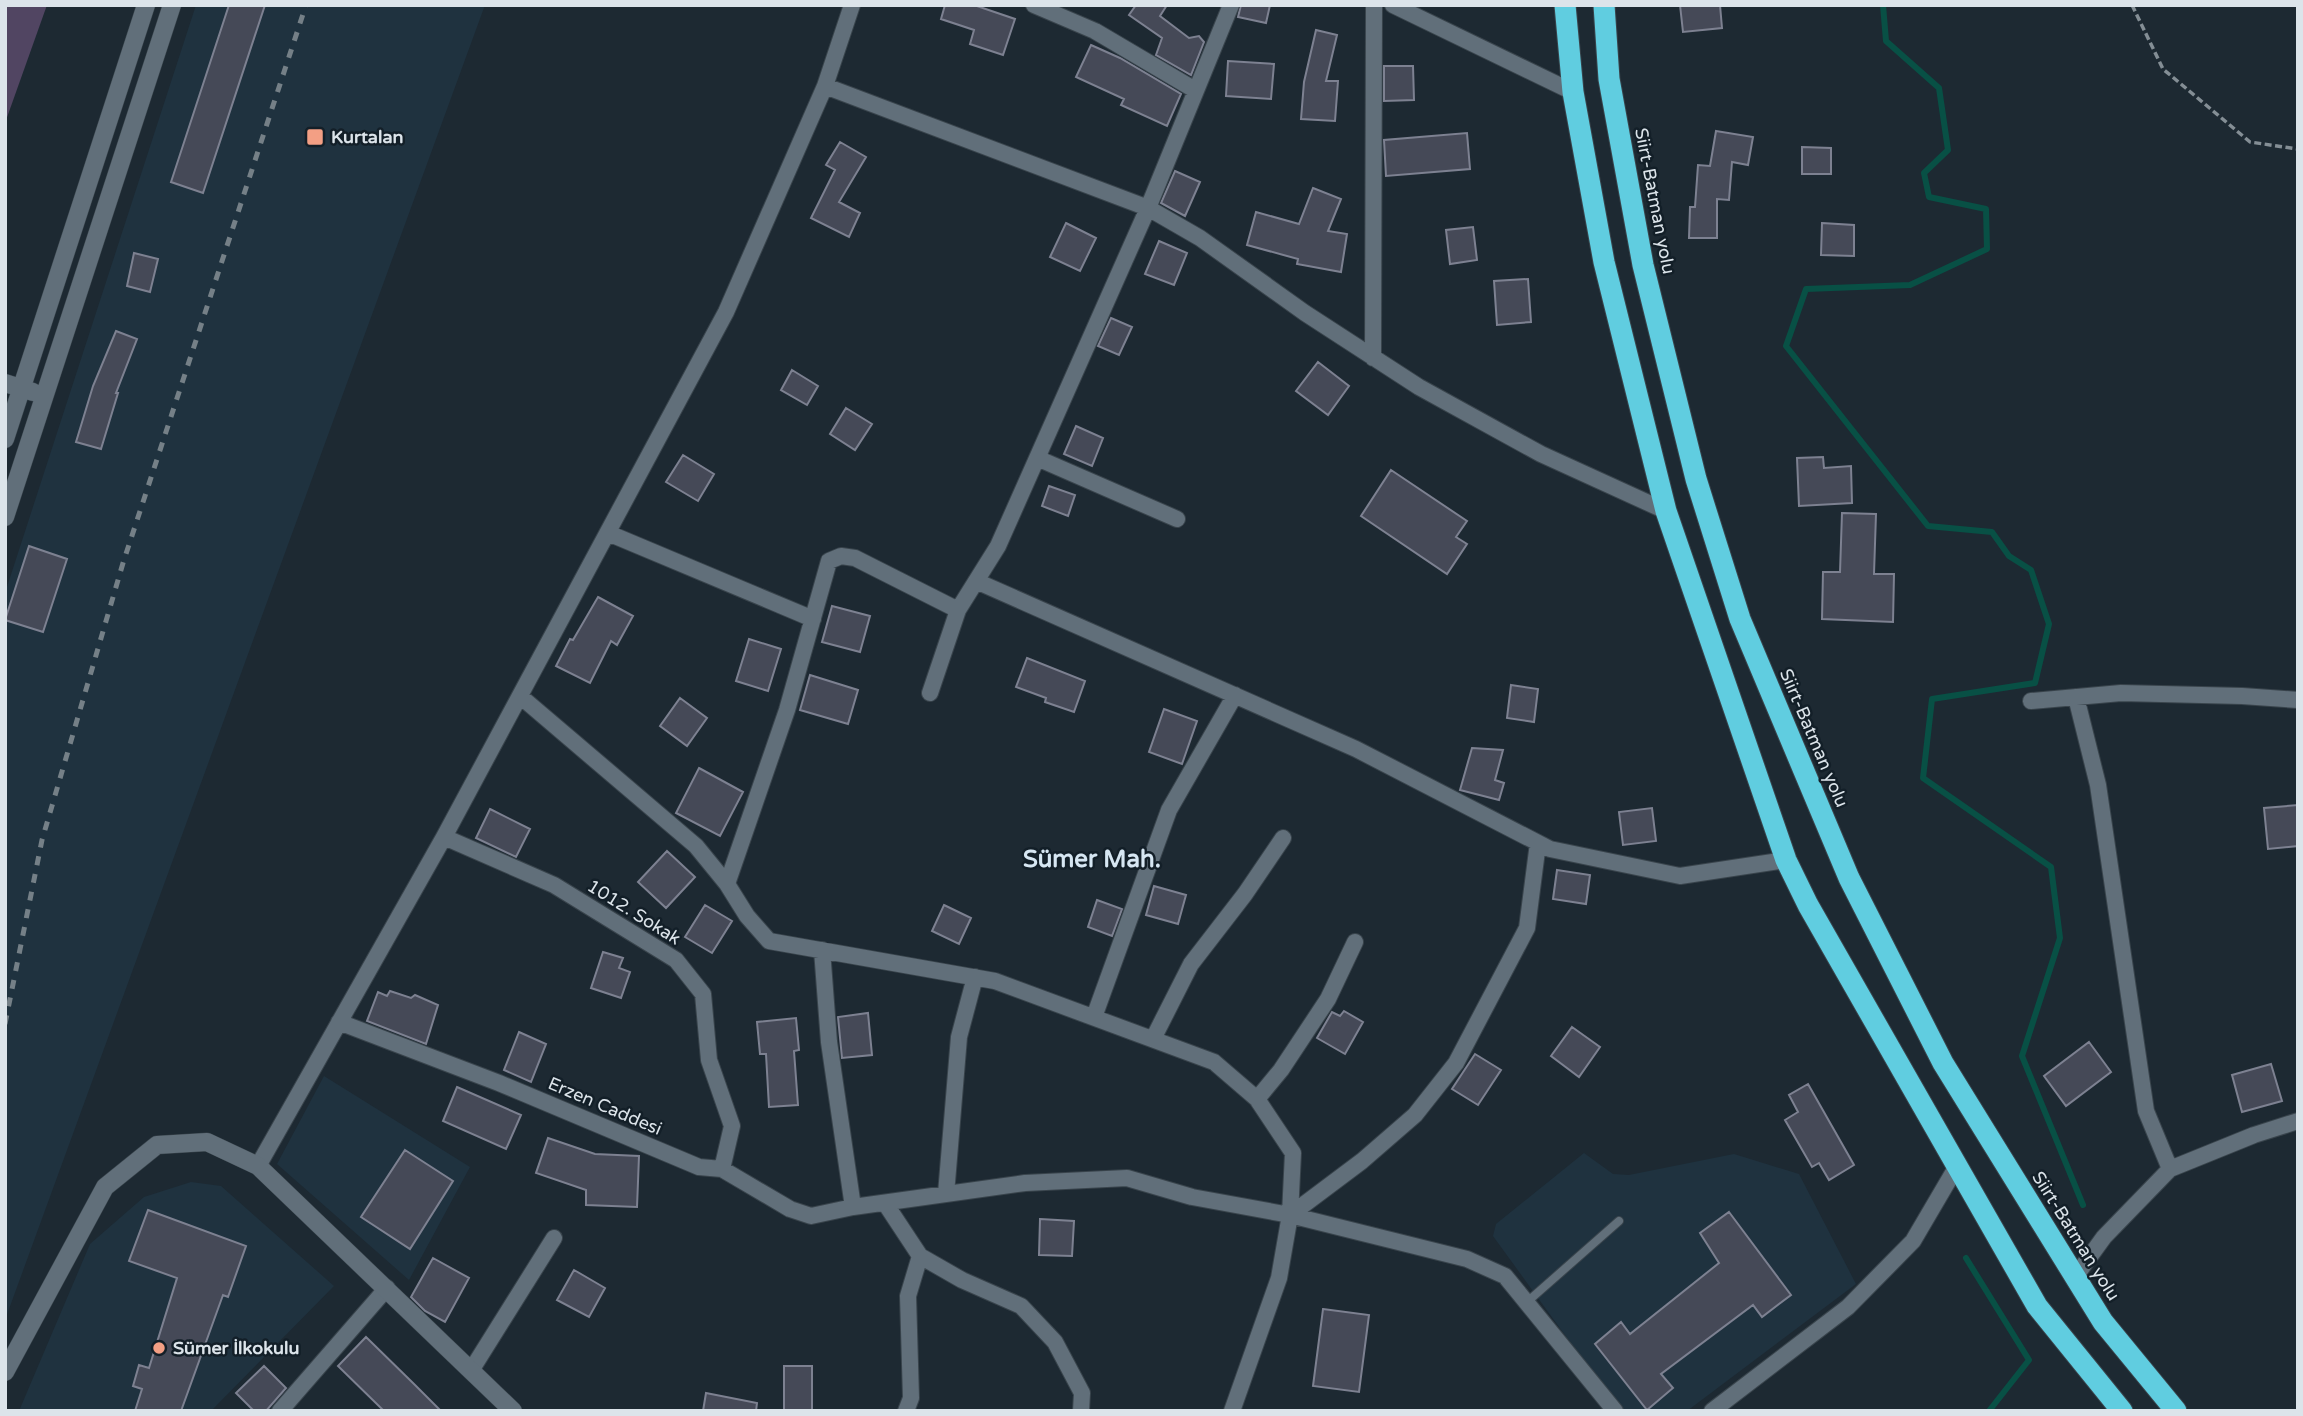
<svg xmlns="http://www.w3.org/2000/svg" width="2303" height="1416" font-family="'Varela Round',sans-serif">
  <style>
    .built { fill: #1f323f }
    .park { fill: #514562 }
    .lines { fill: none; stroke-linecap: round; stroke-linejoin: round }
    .stream { stroke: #085045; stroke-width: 6 }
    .building { fill: #454957; stroke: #7d8191; stroke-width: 2 }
    .lane-casing { stroke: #39444c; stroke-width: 10 }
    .street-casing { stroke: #39444c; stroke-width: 18 }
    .secondary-casing { stroke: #39444c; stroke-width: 19 }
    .highway-casing { stroke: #39444c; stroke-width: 23 }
    .path { stroke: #848e95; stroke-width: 3.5; stroke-dasharray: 7 3.5; stroke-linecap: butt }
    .lane { stroke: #616f7a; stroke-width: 8 }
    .street { stroke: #616f7a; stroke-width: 16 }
    .secondary { stroke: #616f7a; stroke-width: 18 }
    .highway { stroke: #60cde0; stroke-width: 21 }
    .rail { stroke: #758087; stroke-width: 5; stroke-dasharray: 9 9; stroke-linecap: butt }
    .poi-dot { fill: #f39f84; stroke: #131f28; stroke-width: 2.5 }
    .labels { text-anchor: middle; stroke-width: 5; stroke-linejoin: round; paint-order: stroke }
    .poi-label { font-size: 18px; font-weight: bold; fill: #dce4ea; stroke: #131f28; text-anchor: start }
    .street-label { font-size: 18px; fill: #dce4ea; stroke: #131f28 }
    .district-label { font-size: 24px; font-weight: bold; fill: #d6e6f2; stroke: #131f28 }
  </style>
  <rect width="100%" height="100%" fill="#1d2932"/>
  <path class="built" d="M196 5H485L5 1320V593Z
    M324 1076 470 1167 409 1280 277 1164Z
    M1584 1153 1613 1174 1629 1175 1734 1154 1799 1174 1856 1284 1687 1411H1620L1493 1236 1496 1224Z
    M191 1182 221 1186 334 1286 211 1411H19L90 1244 144 1197Z"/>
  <path class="park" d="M5 5H47L5 123Z"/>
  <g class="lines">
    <path class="stream" d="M1883 5 1886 41 1939 88 1948 150 1924 173 1929 197 1986 209 1987 249 1910 285 1806 289 1786 346 1928 526 1992 532 2009 556 2031 570 2049 624 2035 683 1932 699 1923 778 2051 867 2060 938 2022 1056 2083 1205
      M1966 1258 2029 1360 1989 1411"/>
  </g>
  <path class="building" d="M229 5H265L203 193 171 182Z
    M945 5H974L1015 19 1003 55 970 44 974 30 941 19Z
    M1136 5H1167L1160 16 1189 38 1199 36 1204 42 1191 75 1156 55 1162 38 1129 15Z
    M1241 5H1270L1266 23 1238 17Z
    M1680 5H1720L1722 28 1683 32Z
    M1316 30 1337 35 1326 81H1338L1335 121 1301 119 1304 82Z
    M1091 45 1120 58 1181 94 1167 126 1121 105 1124 99 1076 77Z
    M1228 61 1274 64 1271 99 1226 96Z
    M1384 66H1413L1414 100 1384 101Z
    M1716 131 1753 137 1748 165 1732 162 1729 200 1717 199V238H1689L1690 207H1695L1698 165 1710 166Z
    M1467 133 1470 169 1386 176 1384 140Z
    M840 142 866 157 839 202 860 213 849 237 811 218 835 170 826 165Z
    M1802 147 1831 148V174H1802Z
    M1175 171 1200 182 1185 216 1161 203Z
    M1313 188 1341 199 1328 231 1347 234 1341 272 1297 264 1298 259 1247 245 1256 212 1299 224Z
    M1066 223 1096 238 1080 271 1050 257Z
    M1822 223 1854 225V256L1821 255Z
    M1473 227 1477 260 1450 264 1446 230Z
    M1159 241 1187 253 1174 285 1145 274Z
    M134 253 158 259 150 292 127 286Z
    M1528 279 1531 322 1497 325 1494 281Z
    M1111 318 1132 327 1119 355 1098 346Z
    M116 331 137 339 116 393H118L101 449 76 442 93 386Z
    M1318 362 1349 386 1328 415 1296 391Z
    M792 370 818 386 807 405 781 390Z
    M846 408 872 424 855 450 830 434Z
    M1076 426 1103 438 1092 466 1064 454Z
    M683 455 714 474 698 501 666 482Z
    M1823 457 1824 468 1851 466 1852 503 1799 506 1797 458Z
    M1391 470 1467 521 1456 537 1467 544 1447 574 1361 516Z
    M1049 486 1075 495 1068 516 1042 506Z
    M1842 513 1876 514 1874 574H1894L1893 622 1822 619 1823 572H1840Z
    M29 546 67 559 43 632 5 620Z
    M598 597 633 616 617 645 611 641 590 683 556 666 570 639 573 640Z
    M832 606 870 616 860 652 822 642Z
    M749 639 781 649 768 691 736 681Z
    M1027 658 1085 681 1074 712 1045 702 1046 698 1016 687Z
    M810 675 858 690 848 724 800 710Z
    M1511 685 1538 689 1534 722 1507 718Z
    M680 698 707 718 687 746 660 726Z
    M1164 709 1197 721 1182 764 1149 752Z
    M1472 748 1503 750 1495 780 1504 783 1499 800 1460 790Z
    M699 768 743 792 720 836 676 813Z
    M2298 805V846L2268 849 2264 808Z
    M1652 808 1656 841 1623 845 1619 812Z
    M490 809 530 829 516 857 476 838Z
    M667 851 695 877 666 908 638 882Z
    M1557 870 1590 875 1586 904 1553 899Z
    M1154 886 1186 895 1178 924 1146 915Z
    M1097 900 1122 909 1112 936 1088 927Z
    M705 905 732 921 712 953 685 937Z
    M944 905 971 918 959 944 932 931Z
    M603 952 623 958 619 968 630 972 621 998 591 988Z
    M390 991 411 998 415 995 438 1005 426 1044 367 1021 378 992 387 996Z
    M1344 1011 1363 1022 1345 1054 1317 1038 1332 1012 1340 1016Z
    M868 1013 872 1055 842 1058 838 1017Z
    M796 1018 799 1050 794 1051 798 1105 769 1107 766 1054H760L757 1022Z
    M1572 1027 1600 1047 1579 1077 1551 1056Z
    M519 1032 546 1044 531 1082 504 1070Z
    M2089 1042 2111 1072 2066 1106 2044 1076Z
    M1475 1054 1501 1070 1478 1105 1452 1089Z
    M2271 1064 2282 1101 2242 1112 2232 1075Z
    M1808 1084 1854 1165 1829 1180 1819 1163 1812 1167 1785 1120 1798 1112 1789 1095Z
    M457 1087 521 1115 506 1149 443 1121Z
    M548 1138 595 1154 639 1156 637 1207 586 1205V1190L536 1173Z
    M405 1150 453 1181 410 1249 361 1217Z
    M148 1210 246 1246 228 1297 223 1295 181 1411H135L142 1389 133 1386 139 1365 149 1368 177 1278 129 1261Z
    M1729 1212 1791 1295 1762 1317 1753 1305 1661 1374 1673 1388 1647 1410 1595 1344 1621 1322 1630 1334 1719 1263 1700 1233Z
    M1040 1219 1074 1221 1072 1256 1039 1255Z
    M433 1258 469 1278 445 1322 425 1311 411 1297Z
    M574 1270 605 1288 589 1317 557 1300Z
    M1323 1309 1369 1315 1359 1392 1313 1386Z
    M366 1337 414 1384 441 1411H384L338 1366Z
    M264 1366 286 1388 266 1411H254L236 1393Z
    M784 1366H812V1411H784Z
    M706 1393 757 1403 756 1411H703Z"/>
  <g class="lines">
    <defs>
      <path id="lane" d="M1527 1302 1619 1221"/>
      <path id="street" d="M1034 5 1095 31 1195 90
        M1393 5 1573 92
        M825 86 1148 208 1200 238 1305 313 1419 387 1541 454 1666 511
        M1373 358 1374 5
        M1037 458 1177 519
        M608 533 813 619
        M976 581 1356 749 1550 849 1680 876 1786 860
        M930 693 958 610 998 546 1148 208 1231 5
        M520 696 696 846 727 884 747 916 769 941 995 981 1214 1062 1257 1099 1293 1153 1290 1215 1279 1278 1232 1411
        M2076 697 2098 785 2146 1111 2170 1169
        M2031 701 2121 693 2242 696 2298 700
        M444 837 554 885 676 960 703 994 709 1060 732 1126 722 1169
        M727 884 787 710 829 561 841 556 855 558 958 610
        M822 950 829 1042 853 1207
        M1094 1017 1169 810 1235 695
        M339 1022 499 1083 699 1167 722 1169 790 1209 811 1216 853 1207 1025 1183 1127 1178 1192 1197 1290 1215 1467 1259 1505 1276 1615 1411
        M1153 1039 1191 964 1245 894 1283 838
        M1257 1099 1281 1070 1328 999 1355 942
        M258 1166 444 837 726 312 825 86 852 5
        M946 1194 959 1037 975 977
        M885 1203 920 1256 962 1280 1021 1306 1055 1342 1082 1393 1081 1411
        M1290 1215 1362 1161 1415 1115 1456 1063 1527 928 1538 843
        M2075 1277 2104 1237 2170 1169 2254 1135 2298 1121
        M472 1369 554 1238
        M280 1411 387 1288
        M906 1411 911 1398 908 1296 920 1256
        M1712 1411 1848 1307 1913 1241 1957 1166"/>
      <path id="secondary" d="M5 383 33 392
        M5 439 146 5
        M5 517 172 5
        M5 1372 105 1187 157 1145 207 1142 258 1166 513 1411"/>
      <path id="highway" d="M1565 5 1573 92 1604 262 1666 511 1786 860 1808 905 2037 1306 2122 1411
        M1604 5 1609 79 1643 265 1696 479 1740 619 1849 878 1943 1063 2103 1322 2176 1411"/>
    </defs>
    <use href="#lane" class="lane-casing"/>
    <use href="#street" class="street-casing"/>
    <use href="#secondary" class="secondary-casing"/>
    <use href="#highway" class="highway-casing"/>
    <path class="path" d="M2132 5 2163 69 2250 142 2298 149"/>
    <use href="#lane" class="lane"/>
    <use href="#street" class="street"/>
    <use href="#secondary" class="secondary"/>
    <use href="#highway" class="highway"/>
    <path class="rail" d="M5 1024 42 840 123 563 306 5"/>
  </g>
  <g class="poi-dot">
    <rect x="306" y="128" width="18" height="18" rx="3.5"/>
    <circle cx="159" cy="1348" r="7"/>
  </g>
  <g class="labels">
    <g class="poi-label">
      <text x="331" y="143">Kurtalan</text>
      <text x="173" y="1354">Sümer İlkokulu</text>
    </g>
    <g class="street-label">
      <text transform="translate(1655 201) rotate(79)" y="6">Siirt-Batman yolu</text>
      <text transform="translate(1814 738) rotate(67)" y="6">Siirt-Batman yolu</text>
      <text transform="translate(634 912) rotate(32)" y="6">1012. Sokak</text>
      <text transform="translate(605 1106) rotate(23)" y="6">Erzen Caddesi</text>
      <text transform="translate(2076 1236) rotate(58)" y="6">Siirt-Batman yolu</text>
    </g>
    <g class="district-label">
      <text x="1092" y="867">Sümer Mah.</text>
    </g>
  </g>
  <rect width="2303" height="1416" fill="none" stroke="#dce4ea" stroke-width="14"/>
</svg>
